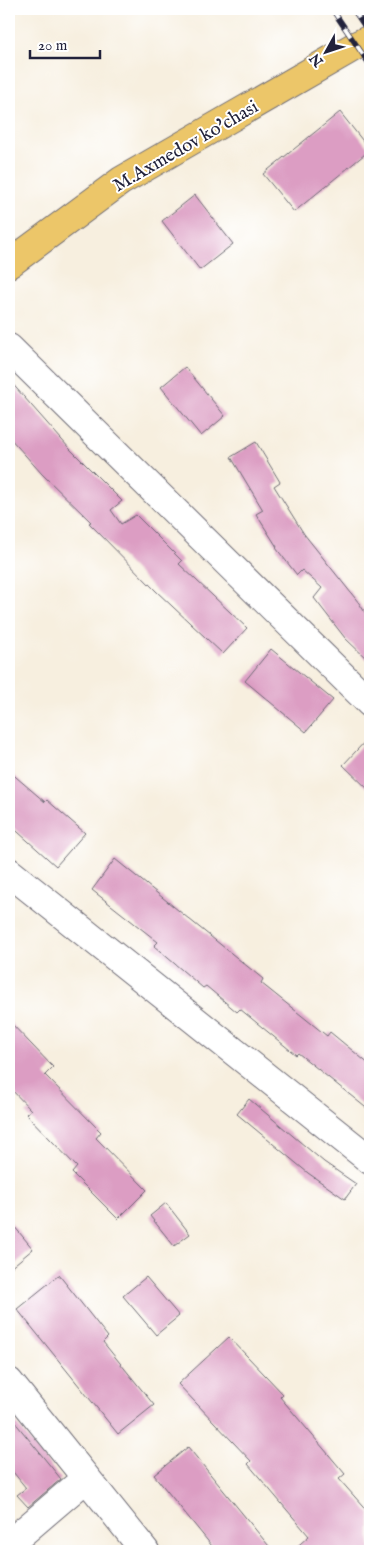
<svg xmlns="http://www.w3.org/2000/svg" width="379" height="1560" font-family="'IM FELL English',serif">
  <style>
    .building { fill: #dc9dc3 }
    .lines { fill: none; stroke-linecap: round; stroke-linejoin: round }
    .minor-casing { stroke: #6d6a74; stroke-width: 30 }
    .major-casing { stroke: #6d6a74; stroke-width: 30 }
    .minor { stroke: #fff; stroke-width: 28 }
    .major { stroke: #ecc669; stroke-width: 28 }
    .rail-casing { stroke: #22223b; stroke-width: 5.5 }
    .rail { stroke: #fff; stroke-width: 4; stroke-dasharray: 11; stroke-linecap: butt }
    .labels { text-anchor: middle; stroke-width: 4; stroke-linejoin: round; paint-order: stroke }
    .street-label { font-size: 19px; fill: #22223b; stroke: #fff }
  </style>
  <rect width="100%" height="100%" fill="#fff"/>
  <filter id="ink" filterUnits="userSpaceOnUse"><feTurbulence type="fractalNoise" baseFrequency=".02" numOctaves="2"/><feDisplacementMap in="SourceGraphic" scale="10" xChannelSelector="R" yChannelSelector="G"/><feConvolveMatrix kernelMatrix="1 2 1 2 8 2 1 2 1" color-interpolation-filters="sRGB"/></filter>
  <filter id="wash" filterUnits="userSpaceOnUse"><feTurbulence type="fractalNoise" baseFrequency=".0096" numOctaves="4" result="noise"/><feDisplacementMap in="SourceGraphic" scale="20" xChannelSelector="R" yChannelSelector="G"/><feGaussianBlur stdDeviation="1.12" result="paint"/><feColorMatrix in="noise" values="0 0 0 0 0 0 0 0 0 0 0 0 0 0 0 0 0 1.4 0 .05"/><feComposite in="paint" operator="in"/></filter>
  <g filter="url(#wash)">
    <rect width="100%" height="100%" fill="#f7efdf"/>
    <g id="blocks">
      <path class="building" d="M340 112 370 150 294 212 263 174Z
        M195 195 233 244 200 270 162 221Z
        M185 367 225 416 201 436 161 387Z
        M9 380 69 448 122 501 111 510 121 524 136 515 182 561 179 564 247 628 223 654 156 591 89 523 91 522 42 474 9 437Z
        M256 442 280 482 274 486 304 534 359 603 366 614 365 616 370 621V662L345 638 314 598 322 588 302 570 297 575 276 548 277 547 256 514 263 510 231 457Z
        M271 649 333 700 306 732 245 681Z
        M370 736V791L343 765Z
        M9 771 45 802 47 800 85 833 56 866 9 824Z
        M115 859 263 979 261 983 327 1036 330 1032 370 1065V1111L298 1053 296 1055 240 1009 237 1012 206 986 203 988 154 946 158 942 92 890Z
        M9 1021 53 1067 45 1075 101 1132 96 1138 147 1190 118 1219 72 1173 77 1167 26 1114 31 1110 9 1087Z
        M249 1099 324 1162 356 1184 345 1199 308 1173 237 1114Z
        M166 1203 190 1234 174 1246 150 1216Z
        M9 1220 33 1249 9 1269Z
        M59 1275 108 1337 103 1342 154 1405 118 1434 17 1309Z
        M146 1277 179 1316 156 1335 123 1296Z
        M229 1337 283 1394 280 1397 345 1474 339 1479 370 1514V1551H292L309 1536 248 1464 251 1461 178 1384Z
        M9 1415 61 1479 28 1507 17 1495 26 1488 9 1467Z
        M188 1447 273 1551H216L154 1475Z"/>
    </g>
  </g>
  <g filter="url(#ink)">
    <use href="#blocks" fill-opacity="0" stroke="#6d6a74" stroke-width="1"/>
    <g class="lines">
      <defs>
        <path id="minor" d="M9 348 370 703
          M9 872 370 1160
          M9 1382 145 1551
          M9 1544 85 1479"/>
        <path id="major" d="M9 264 121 181 357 45 370 39"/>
      </defs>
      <use href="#minor" class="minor-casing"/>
      <use href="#major" class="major-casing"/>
      <use href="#minor" class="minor"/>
      <use href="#major" class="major"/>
      <defs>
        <path id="rail" d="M332 9 370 65
          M353 9 370 34"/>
      </defs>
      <use href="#rail" class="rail-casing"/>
      <use href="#rail" class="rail"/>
    </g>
  </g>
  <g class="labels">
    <g class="street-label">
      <text transform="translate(185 145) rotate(-30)" y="7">M.Axmedov ko'chasi</text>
    </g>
  </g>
  <rect width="379" height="1560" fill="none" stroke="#fff" stroke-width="30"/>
  <g transform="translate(326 52) rotate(230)" stroke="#ffffff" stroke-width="4" paint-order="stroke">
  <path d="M0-4L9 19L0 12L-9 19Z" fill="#22223b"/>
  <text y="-8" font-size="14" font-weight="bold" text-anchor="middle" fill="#22223b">N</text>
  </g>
  <path d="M30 50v8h70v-8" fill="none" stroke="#22223b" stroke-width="2.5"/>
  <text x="38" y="50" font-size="15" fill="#22223b" stroke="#ffffff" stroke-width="4" paint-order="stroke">20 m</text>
</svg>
